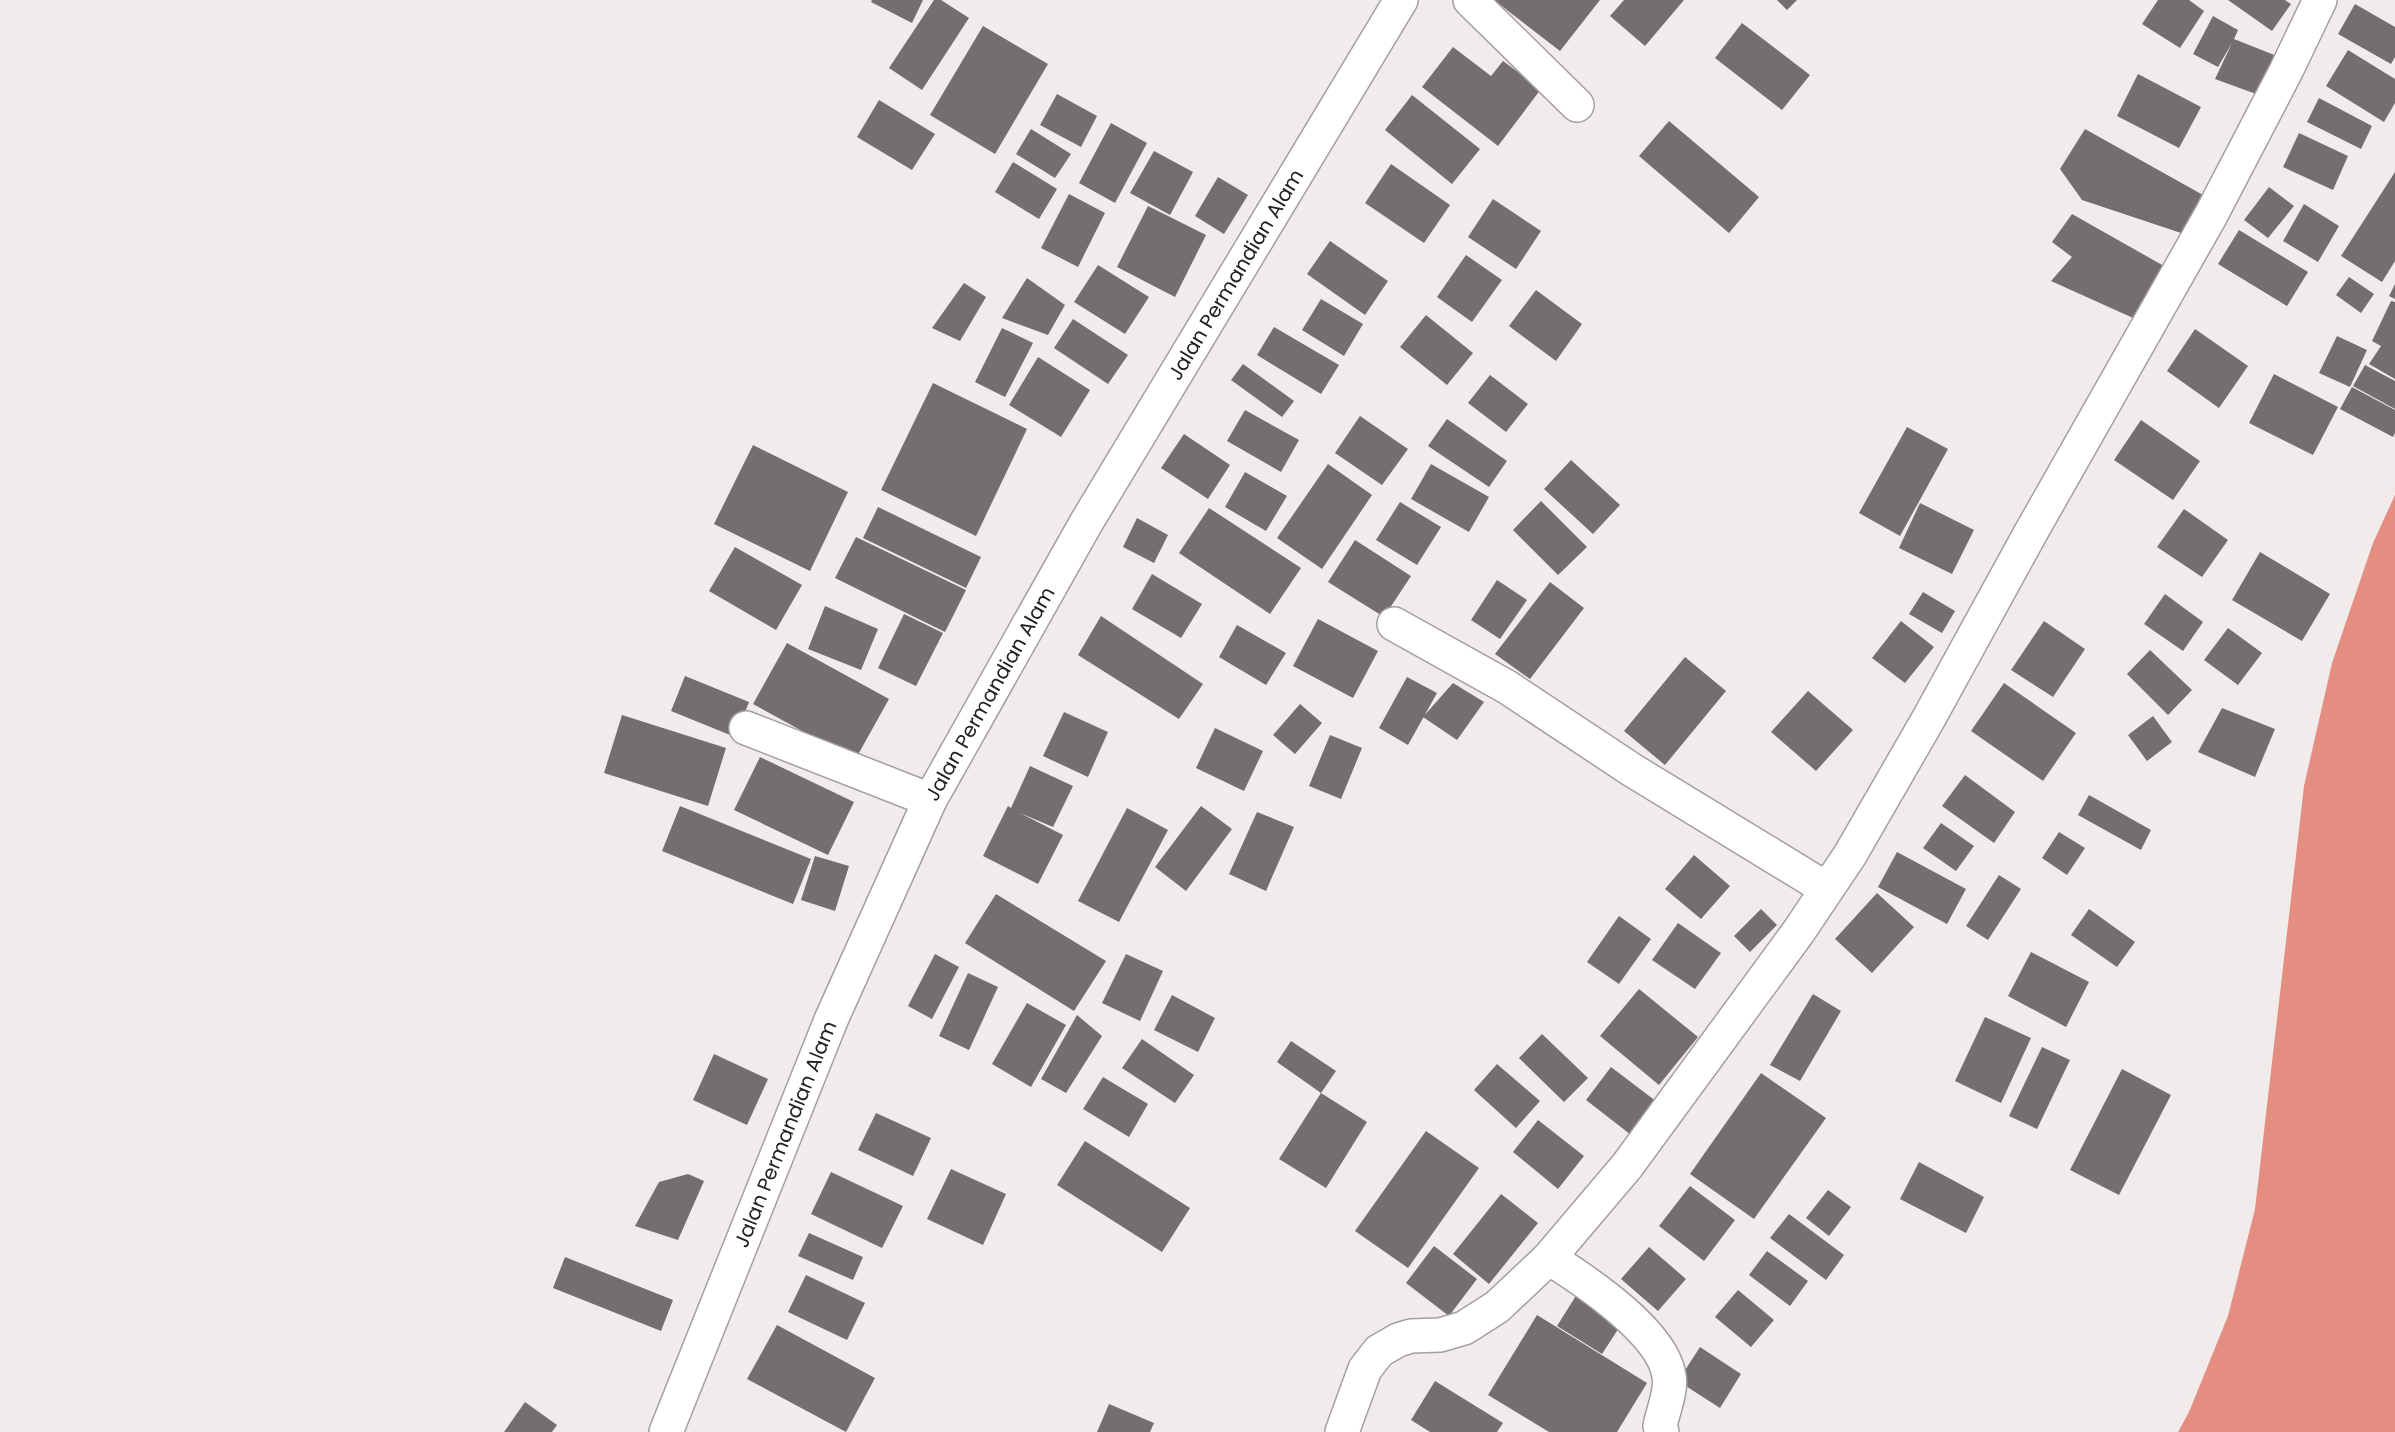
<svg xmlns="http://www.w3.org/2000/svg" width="2395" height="1432" font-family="Poppins,sans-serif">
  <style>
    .water { fill: #e48e82 }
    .building { fill: #736f6e }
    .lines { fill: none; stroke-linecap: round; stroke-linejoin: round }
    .minor-casing { stroke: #a49f9e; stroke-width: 36 }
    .secondary-casing { stroke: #a49f9e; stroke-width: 36 }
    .minor { stroke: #fff; stroke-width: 33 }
    .secondary { stroke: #fff; stroke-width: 33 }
    .labels { text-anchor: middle; stroke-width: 6; stroke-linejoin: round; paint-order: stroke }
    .street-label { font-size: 20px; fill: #222020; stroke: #fff }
  </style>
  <rect width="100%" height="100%" fill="#f1eceb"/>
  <path class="water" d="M2395 495V1432H2178L2189 1412 2228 1316 2255 1209 2304 786 2332 663 2373 543Z"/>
  <path class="building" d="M872 0H923L912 23 871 2Z
    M934 0H941L969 18 922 90 889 68Z
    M1494 0H1600L1560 51Z
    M1624 0H1684L1645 46 1610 16Z
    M1777 0H1797L1787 10Z
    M2158 0H2189L2204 11 2180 48 2142 24Z
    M2228 0H2285L2291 4 2272 31Z
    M2355 4 2395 27V57L2391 64 2338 34Z
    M2213 16 2238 30 2234 39 2282 58 2267 98 2215 79 2232 43 2218 67 2193 54Z
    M1742 23 1810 75 1782 110 1715 58Z
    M983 26 1048 64 995 154 930 115Z
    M1453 47 1491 76 1503 61 1541 89 1498 146 1422 87Z
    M2348 50 2395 79V103L2384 122 2326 86Z
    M2138 74 2201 107 2179 148 2117 116Z
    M1057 94 1097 116 1081 147 1040 125Z
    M1412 95 1480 149 1452 184 1385 130Z
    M2319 98 2372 126 2361 149 2307 122Z
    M879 100 935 134 912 170 857 137Z
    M1669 121 1759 197 1729 233 1639 156Z
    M1111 123 1147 143 1115 203 1079 183Z
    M1031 129 1071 154 1055 178 1016 154Z
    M2085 129 2203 195 2184 234 2082 200 2060 169Z
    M2299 133 2348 156 2333 190 2283 167Z
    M1154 151 1193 172 1170 215 1130 193Z
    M1013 162 1057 189 1039 219 995 192Z
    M1391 164 1450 205 1424 243 1365 203Z
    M2395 172V261L2382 282 2341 256Z
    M1218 177 1248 195 1224 234 1195 216Z
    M2269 187 2294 206 2268 238 2244 220Z
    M1069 194 1105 213 1078 267 1041 248Z
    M1493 199 1541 231 1516 269 1468 237Z
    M2304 204 2339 226 2318 262 2283 241Z
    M1148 206 1206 235 1175 297 1117 267Z
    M2072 214 2171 270 2142 322 2051 281 2072 257 2052 242Z
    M2239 230 2308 272 2287 306 2218 264Z
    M1330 241 1388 281 1365 315 1307 274Z
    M1466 255 1502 280 1472 322 1437 297Z
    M1098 265 1149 297 1125 334 1074 302Z
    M2349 277 2374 294 2361 313 2336 295Z
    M1027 278 1065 305 1048 335 1002 318Z
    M964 283 986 297 960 341 932 328Z
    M2395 284V299L2389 296Z
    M1536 290 1582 324 1556 361 1509 326Z
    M1321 299 1363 324 1344 356 1302 330Z
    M2391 301 2395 302V379L2369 364 2381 346 2372 341Z
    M1426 315 1473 353 1447 385 1400 347Z
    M1073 319 1128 355 1108 384 1054 348Z
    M1274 327 1339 365 1321 394 1257 355Z
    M1002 328 1033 343 1005 397 975 382Z
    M2195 329 2248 366 2219 408 2167 371Z
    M2337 336 2367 350 2350 387 2319 373Z
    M1038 357 1090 390 1061 437 1009 405Z
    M1243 364 1294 401 1282 417 1231 380Z
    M2365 365 2395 381V409L2353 386Z
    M2274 374 2338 407 2313 455 2249 423Z
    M1490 375 1528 404 1506 432 1468 403Z
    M933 383 1027 429 976 536 881 490Z
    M2352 387 2395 410V433L2393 437 2340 409Z
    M1245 410 1299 440 1281 472 1227 441Z
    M1360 416 1408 449 1382 485 1335 453Z
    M1447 419 1507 461 1489 487 1428 446Z
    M2141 420 2200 461 2173 500 2114 460Z
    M1907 427 1948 449 1900 536 1859 513Z
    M1184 434 1230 465 1208 499 1161 468Z
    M753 445 848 492 810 571 714 524Z
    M1571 460 1620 505 1593 534 1544 489Z
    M1328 464 1372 495 1322 569 1277 538Z
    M1431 464 1489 497 1469 532 1411 499Z
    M1245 472 1287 496 1266 531 1225 507Z
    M1541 501 1587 547 1558 575 1513 530Z
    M1400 502 1441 527 1417 565 1376 540Z
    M1920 503 1974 530 1952 574 1899 548Z
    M878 507 981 557 966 588 863 538Z
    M1209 508 1301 568 1270 614 1179 553Z
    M2184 509 2228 540 2202 577 2157 547Z
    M1137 518 1168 535 1154 563 1123 547Z
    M856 537 966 590 945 632 835 578Z
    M1355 540 1411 576 1384 617 1328 582Z
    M735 547 802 585 776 630 709 591Z
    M2260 552 2330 594 2302 641 2232 600Z
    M1152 574 1202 604 1181 638 1132 609Z
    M1497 580 1527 600 1500 639 1471 620Z
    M1550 582 1584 608 1530 679 1495 654Z
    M1923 592 1955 611 1942 633 1909 614Z
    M2165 594 2203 622 2183 651 2144 624Z
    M825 606 878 629 861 670 808 649Z
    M904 614 943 633 916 686 878 668Z
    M1101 616 1203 684 1179 719 1078 655Z
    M1318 619 1378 651 1353 698 1293 666Z
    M1901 621 1934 647 1905 683 1872 658Z
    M2044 621 2085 649 2053 697 2011 670Z
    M1237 625 1286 653 1266 685 1219 657Z
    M2228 628 2262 653 2238 685 2204 660Z
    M787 643 889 699 855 760 753 704Z
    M2150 650 2192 690 2168 715 2127 674Z
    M1685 657 1726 691 1665 765 1624 731Z
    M685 676 749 702 735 737 671 711Z
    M1407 677 1437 693 1408 745 1379 728Z
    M1453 683 1484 702 1457 740 1423 717Z
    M2004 683 2076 733 2043 781 1971 731Z
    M1808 691 1853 730 1816 771 1771 732Z
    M1300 704 1322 723 1295 754 1273 735Z
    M2222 708 2275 729 2255 777 2198 752Z
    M1064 712 1108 732 1088 777 1043 756Z
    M622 715 726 748 708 806 604 773Z
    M2153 716 2172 742 2147 761 2128 735Z
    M1215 728 1263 751 1244 791 1196 768Z
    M1330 735 1362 748 1341 799 1309 786Z
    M760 757 854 802 828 855 734 810Z
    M1030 766 1073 786 1053 827 1020 813 1063 835 1038 884 983 856 1008 806 1011 808Z
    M1965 775 2015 812 1994 843 1942 806Z
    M2089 795 2151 830 2141 850 2078 815Z
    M680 806 811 859 793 904 662 851Z
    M1201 806 1232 829 1186 891 1155 867Z
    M1127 808 1168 830 1119 922 1078 901Z
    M1257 812 1294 827 1266 891 1229 874Z
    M1941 823 1974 846 1956 871 1923 848Z
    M2059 832 2085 848 2067 875 2042 858Z
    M1897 852 1966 889 1947 924 1878 887Z
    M1694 855 1730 886 1701 919 1665 889Z
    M815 856 849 866 835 911 801 900Z
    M1999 875 2021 889 1988 940 1966 926Z
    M1877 893 1914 927 1872 973 1835 939Z
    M996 894 1106 961 1074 1011 965 943Z
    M1761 909 1777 925 1750 952 1734 936Z
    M2089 909 2135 942 2117 967 2071 935Z
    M1619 916 1651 939 1619 984 1587 962Z
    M1678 923 1721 953 1695 989 1652 960Z
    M2031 952 2089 982 2066 1027 2008 996Z
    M935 954 959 967 932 1019 908 1006Z
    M1126 954 1163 971 1140 1021 1102 1003Z
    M968 973 998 987 969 1050 939 1036Z
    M1639 989 1698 1037 1659 1085 1600 1036Z
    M1813 994 1841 1011 1800 1081 1770 1065Z
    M1172 995 1215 1018 1198 1052 1154 1030Z
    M1027 1003 1066 1025 1031 1087 992 1064Z
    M1077 1015 1102 1036 1066 1093 1041 1079Z
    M1985 1017 2031 1038 2001 1103 1955 1081Z
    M1542 1034 1588 1078 1564 1102 1519 1058Z
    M1142 1039 1194 1075 1175 1103 1122 1068Z
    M1291 1041 1336 1071 1321 1093 1277 1062Z
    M2042 1047 2070 1060 2037 1129 2009 1116Z
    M714 1054 768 1079 747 1125 693 1100Z
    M1497 1064 1540 1101 1516 1128 1474 1090Z
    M1611 1067 1661 1105 1635 1138 1586 1100Z
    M2122 1069 2171 1095 2119 1195 2070 1170Z
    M1761 1073 1826 1118 1754 1219 1690 1174Z
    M1103 1077 1148 1104 1129 1137 1083 1109Z
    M1321 1093 1367 1122 1326 1188 1279 1159Z
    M876 1113 931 1138 913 1176 858 1150Z
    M1538 1120 1584 1156 1558 1189 1513 1152Z
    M1426 1131 1479 1168 1408 1268 1355 1231Z
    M1085 1141 1190 1208 1162 1252 1057 1185Z
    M1919 1162 1984 1197 1966 1233 1900 1199Z
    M951 1169 1006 1194 983 1245 927 1219Z
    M831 1172 903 1206 882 1248 811 1214Z
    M688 1174 704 1181 678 1240 635 1226 659 1182Z
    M1690 1186 1735 1220 1704 1261 1659 1226Z
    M1828 1190 1851 1207 1829 1236 1806 1218Z
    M1501 1194 1538 1223 1489 1284 1453 1254Z
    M1789 1214 1844 1255 1826 1280 1770 1238Z
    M809 1233 863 1257 853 1280 798 1256Z
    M1434 1246 1477 1279 1449 1316 1406 1283Z
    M1649 1247 1686 1279 1658 1311 1621 1279Z
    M1767 1251 1808 1281 1790 1306 1749 1275Z
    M565 1257 673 1300 661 1331 553 1288Z
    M806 1275 865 1303 847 1340 788 1312Z
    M1738 1290 1774 1320 1751 1347 1715 1317Z
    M1579 1291 1624 1320 1602 1354 1557 1326Z
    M1537 1315 1647 1383 1617 1432H1549L1488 1395Z
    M777 1325 875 1378 846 1432 747 1379Z
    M1700 1347 1741 1374 1720 1408 1678 1381Z
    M1435 1381 1503 1423 1497 1432H1430L1411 1420Z
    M525 1402 557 1425 552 1432H504Z
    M1109 1404 1154 1423 1150 1432H1097Z"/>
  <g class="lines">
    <defs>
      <path id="minor" d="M1470 0 1577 105
        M1394 624 1507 687 1632 770 1827 889
        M746 728 930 800
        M1549 1258C1584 1280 1663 1332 1669 1376 1672 1390 1663 1411 1660 1426L1662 1432
        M1342 1432 1365 1369 1379 1351 1398 1340 1411 1336 1440 1335 1464 1328 1497 1307 1549 1258 1627 1166 1799 931 1850 855 1929 718 2030 534 2211 215 2286 71 2320 0"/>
      <g id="secondary">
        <path id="s1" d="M666 1432 831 1020 930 800 1086 523 1401 0"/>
      </g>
    </defs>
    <use href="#minor" class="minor-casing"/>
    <use href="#secondary" class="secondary-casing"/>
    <use href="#minor" class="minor"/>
    <use href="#secondary" class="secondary"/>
  </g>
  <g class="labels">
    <g class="street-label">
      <text dy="7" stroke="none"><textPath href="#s1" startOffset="1293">Jalan Permandian Alam</textPath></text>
      <text dy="7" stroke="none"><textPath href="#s1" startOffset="807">Jalan Permandian Alam</textPath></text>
      <text dy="7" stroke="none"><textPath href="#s1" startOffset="321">Jalan Permandian Alam</textPath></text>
    </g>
  </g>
</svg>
